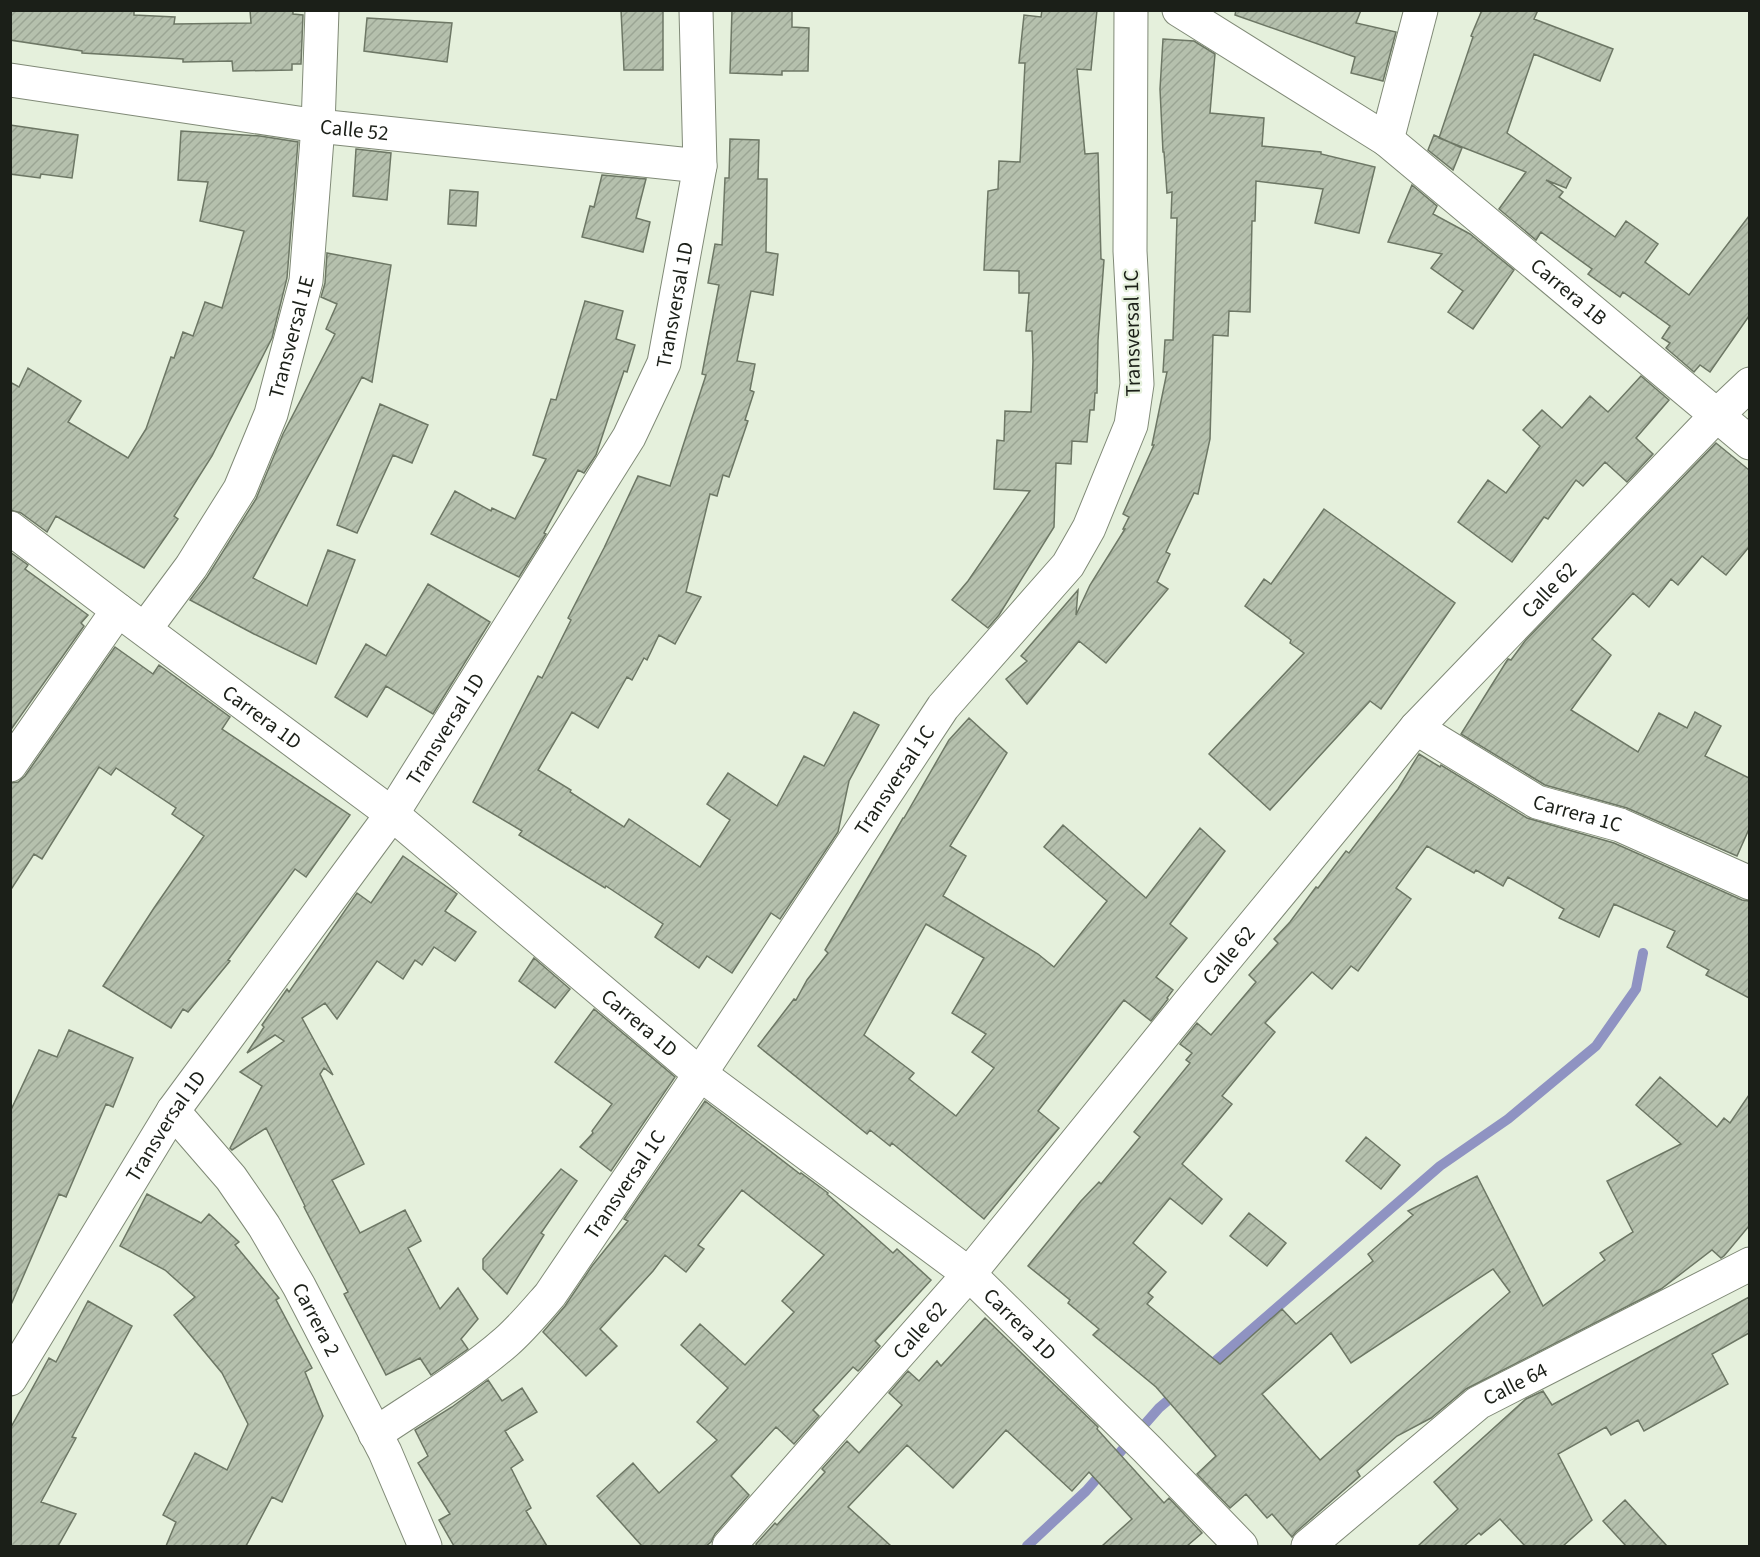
<svg xmlns="http://www.w3.org/2000/svg" width="1760" height="1557" font-family="'Source Sans 3',sans-serif">
  <style>
    .lines { fill: none; stroke-linecap: round; stroke-linejoin: round }
    .stream { stroke: #8f93c2; stroke-width: 10 }
    .building { fill: url(#building-hatch); stroke: #6d7765; stroke-width: 1.5; fill-rule: evenodd }
    .minor-casing { stroke: #808a77; stroke-width: 35 }
    .minor { stroke: #fff; stroke-width: 33 }
    .labels { text-anchor: middle; stroke-width: 4.5; stroke-linejoin: round; paint-order: stroke }
    .street-label { font-size: 21px; fill: #1b1f18; stroke: #e5f0dc }
  </style>
  <defs>
    <pattern id="building-hatch" width="6" height="6" patternUnits="userSpaceOnUse" patternTransform="scale(1.5)"><rect width="6" height="6" fill="#b5c0ad"/><path d="M-1 1l2-2M0 6l6-6M5 7l2-2" fill="none" stroke="#9ba594"/></pattern>
  </defs>
  <rect width="100%" height="100%" fill="#e5f0dc"/>
  <g class="lines">
    <path class="stream" d="M1205 1370 1440 1166 1508 1119 1596 1046 1636 989 1643 953
      M1027 1546 1086 1491 1159 1408 1179 1391"/>
  </g>
  <path class="building" d="M10 10H134V15L175 17 174 24 251 23 250 10H293V14L303 15 301 64H292V70L233 71 232 61 183 62V59L82 53V51L10 40Z
    M621 10H663V70H624Z
    M732 10H792V27L809 28 808 71H782V75L730 73Z
    M1042 10H1097L1091 70 1077 69 1085 154 1098 153 1101 259 1104 260 1098 340 1097 393H1095L1094 410H1090L1087 442 1072 441 1071 464 1056 463 1054 527 999 615 988 628 952 600 968 581 1030 491 994 489 997 440 1004 441 1005 411 1031 412 1033 361 1032 331H1026L1029 293H1019V271L984 270 988 191 998 189 999 161 1020 162 1025 63H1019L1024 15 1041 17Z
    M1236 10H1361L1356 23 1396 32 1383 81 1351 73 1355 57 1235 15Z
    M1482 10H1538L1534 19 1613 49 1600 81 1534 54 1507 133 1571 178 1566 188 1546 180 1563 192 1559 197 1615 237 1626 221 1658 244 1645 262 1689 295 1749 216V316L1710 372 1700 365 1694 372 1666 348 1670 343 1662 338 1670 326 1623 292 1620 297 1588 274 1592 269 1541 232 1536 240 1499 209 1526 172 1439 138 1473 37 1471 36Z
    M367 18 452 23 447 62 364 51Z
    M1163 39 1194 41 1215 54 1210 113 1264 118 1262 146 1321 152V154L1375 167 1359 233 1315 223 1323 189 1256 181 1255 221H1252L1250 312 1229 311 1228 336 1213 335 1210 439 1198 494 1194 493 1166 552 1170 554 1157 582 1168 589 1106 663 1079 641 1027 704 1006 679 1027 661 1021 656 1078 590 1076 615 1090 585 1125 529H1123L1129 517 1123 514 1154 445H1152L1167 372H1163L1165 340H1173L1177 218H1171L1172 192 1167 193 1164 152H1163L1160 89Z
    M10 125 78 135 72 178 41 174 40 178 10 174Z
    M181 131 260 136 298 142 287 278 272 338 212 456 174 516 178 519 144 568 56 516 47 532 21 513 10 510V382L19 387 28 368 81 401 68 422 128 458 146 429 171 357 174 358 183 332 193 336 205 302 222 308 244 231 200 221 208 182 178 180Z
    M1434 135 1462 148 1453 170 1428 150Z
    M730 139 759 140 758 179H767L766 252 778 254 773 295 751 291 737 361 755 364 750 390 754 392 745 420 748 421 729 477 723 475 717 496 710 494 686 592 701 597 675 644 659 635 647 660 644 658 632 680 627 677 598 728 572 712 538 770 571 790 570 792 624 827 629 819 700 867 730 820 707 804 728 773 777 806 804 756 824 766 854 712 879 725 849 781 838 832 780 919 771 913 732 973 707 956 699 968 655 937 663 924 606 886 605 888 519 835 522 831 473 802 538 676 542 678 571 620 568 618 604 548 638 476 670 486 706 375 702 374 719 285 708 283 715 244 722 245 725 178H729Z
    M356 149 391 153 387 200 353 196Z
    M602 175 646 179 636 218 650 222 643 252 582 237 590 206 594 207Z
    M1412 185 1437 206 1433 214 1470 234 1514 270 1473 329 1448 312 1463 291 1431 268 1442 254 1388 242Z
    M450 190 478 192 476 226 448 224Z
    M327 253 391 265 372 382 362 377 253 578 307 606 328 550 355 560 316 664 254 634 190 600 207 577 256 499 283 434 335 334 326 329 337 304 321 297 325 283Z
    M585 301 623 311 616 339 635 345 627 372 624 371 596 455 584 473 578 470 544 533 546 534 519 577 431 534 455 491 491 511 492 508 515 519 546 459 533 455 551 399 556 400Z
    M1641 376 1669 400 1636 438 1653 454 1627 482 1605 462 1583 486 1576 480 1548 519 1544 517 1512 562 1458 522 1488 480 1506 493 1540 446 1523 430 1542 410 1562 428 1590 396 1608 412Z
    M380 404 428 425 412 463 393 455 357 533 337 525Z
    M1716 443 1749 470V547L1726 575 1702 556 1678 585 1671 579 1649 607 1633 593 1592 639 1611 655 1571 710 1638 752 1659 713 1687 728 1695 712 1721 726 1705 756 1749 778V829L1737 856 1627 808 1545 785 1461 734 1508 659 1511 660 1525 641Z
    M1324 509 1455 603 1381 709 1370 701 1270 810 1209 754 1304 653 1290 643 1291 640 1245 606 1264 579 1271 584Z
    M10 552 28 565 25 569 88 615 81 623 84 626 10 731Z
    M428 584 490 622 433 714 386 686 367 717 335 697 366 644 386 656Z
    M115 647 153 674 159 665 230 717 222 729 350 815 306 877 295 869 228 960 230 961 188 1012 183 1009 171 1028 103 986 154 908 204 836 172 814 176 808 116 768 111 775 99 767 42 859 34 854 10 891V783L18 782 25 776Z
    M969 718 1007 753 950 846 966 856 943 896 1038 954 1054 967 1107 901 1044 847 1063 825 1146 898 1200 828 1225 851 1170 924 1187 938 1156 977 1173 990 1167 998 1168 999 1151 1021 1124 1000 1038 1111 1059 1128 984 1219 892 1143 890 1146 870 1130 867 1134 758 1046 794 999 796 1000 807 980 828 953 825 950 903 818H904L949 740ZM926 924 984 958 952 1013 986 1034 972 1052 994 1068 956 1116 909 1079 914 1073 864 1035Z
    M1419 754 1440 767 1441 765 1527 818 1614 843 1742 900 1749 901V998L1706 975 1709 970 1667 947 1675 931 1614 904 1599 937 1559 918 1564 909 1508 877 1503 886 1476 870 1474 873 1427 846 1396 888 1411 899 1358 971 1351 966 1332 989 1312 972 1265 1023 1275 1032 1222 1096 1232 1104 1182 1164 1222 1199 1202 1224 1170 1198 1133 1243 1166 1272 1148 1293 1153 1297 1147 1304 1220 1364 1282 1309 1296 1324 1373 1261 1368 1254 1413 1215 1408 1211 1477 1176 1543 1306 1605 1260 1600 1253 1633 1232 1607 1181 1681 1144 1636 1105 1660 1077 1717 1127 1724 1118 1730 1123 1749 1095V1226L1724 1256 1721 1258 1712 1250 1661 1289 1466 1389 1431 1418 1397 1436 1357 1471 1360 1476 1296 1532 1292 1537 1272 1514 1267 1518 1246 1494 1230 1508 1197 1474 1216 1456 1156 1387 1093 1335 1099 1329 1068 1303 1070 1300 1028 1266 1081 1201 1099 1182 1101 1184 1140 1137 1134 1132 1190 1063 1186 1060 1192 1053 1180 1044 1197 1023 1211 1035 1256 982 1249 975 1278 943 1274 939 1290 922 1316 887 1318 888 1346 851 1349 853 1398 789ZM1493 1269 1510 1292 1320 1460 1262 1394 1331 1333 1351 1363Z
    M403 856 457 894 445 911 476 932 455 961 434 947 422 965 415 960 403 979 377 961 337 1019 325 1003 302 1018 333 1075 324 1068 320 1074 364 1164 332 1180 360 1233 405 1210 421 1241 408 1248 440 1309 458 1288 478 1319 461 1339 468 1349 431 1375 420 1358 386 1375 344 1294 348 1292 304 1207 305 1206 266 1128 232 1150 230 1148 262 1086 240 1072 284 1041 275 1035 247 1053 264 1027 262 1025 287 989 289 992 357 893 371 903Z
    M534 958 570 989 555 1008 519 981Z
    M594 1009 675 1077 611 1171 580 1147 593 1133 592 1131 612 1104 555 1062Z
    M69 1030 133 1058 113 1107 106 1104 66 1197 59 1194 10 1307V1112L39 1050 57 1057Z
    M705 1101 800 1174 801 1173 828 1193 827 1194 893 1253 897 1249 931 1280 875 1341 880 1346 861 1368 858 1371 853 1367 813 1410 819 1416 794 1444 776 1427 731 1476 749 1495 715 1534 711 1542 706 1546H642L597 1496 633 1463 659 1493 717 1440 697 1422 728 1388 681 1345 700 1324 745 1365 794 1312 782 1301 824 1255 742 1190 698 1245 704 1249 686 1272 665 1255 653 1271 600 1329 617 1346 586 1376 543 1332 565 1306 592 1266 628 1221 624 1219Z
    M1366 1137 1400 1165 1381 1189 1346 1161Z
    M561 1169 577 1181 541 1233 544 1235 507 1294 483 1269V1259Z
    M147 1194 201 1223 209 1214 239 1242 235 1245 279 1298 276 1300 312 1368 305 1372 323 1416 282 1502 272 1497 246 1546H166L176 1522 163 1515 195 1453 227 1470 248 1424 222 1373 174 1315 195 1297 165 1270 120 1246Z
    M1249 1213 1286 1243 1267 1266 1230 1236Z
    M1749 1297V1333L1712 1354 1728 1384 1644 1431 1638 1420 1611 1435 1606 1427 1558 1454 1592 1520 1563 1546H1525L1500 1519 1481 1535 1479 1533 1464 1546H1418L1458 1509 1434 1482 1526 1399 1543 1391 1552 1405Z
    M88 1301 132 1326 72 1437 76 1438 41 1502 76 1514 58 1546H10V1429L49 1358 56 1362Z
    M985 1318 1098 1427 1097 1429 1164 1503 1169 1498 1202 1533 1187 1546H1102L1132 1519 1089 1472 1072 1491 1006 1430 953 1488 907 1445 848 1507 891 1546H757L756 1544 775 1523 777 1525 825 1472 822 1469 847 1441 859 1453 902 1405 889 1393 908 1371 919 1381 937 1361 941 1366Z
    M488 1380 502 1401 522 1388 537 1412 505 1431 523 1460 511 1468 531 1508 526 1511 547 1546H454L439 1520 450 1514 418 1463 428 1456 415 1430 452 1407Z
    M1625 1500 1667 1546H1626L1603 1521Z"/>
  <g class="lines">
    <defs>
      <g id="minor">
        <path id="s1" d="M1179 10 1387 140 1750 443"/>
        <path id="s2" d="M10 80 318 126 700 166"/>
        <path d="M1387 140 1421 10"/>
        <path id="s3" d="M10 528 118 610 392 814 700 1074 969 1274 1147 1449 1241 1546"/>
        <path id="s4" d="M145 629 191 567 240 489 271 414 306 281 318 126 322 10"/>
        <path id="s5" d="M1416 728 1537 802 1620 825 1750 883"/>
        <path d="M10 765 118 610"/>
        <path id="s6" d="M173 1111 231 1178 264 1226 299 1286 385 1452 425 1546"/>
        <path id="s7" d="M10 1379 173 1111 392 814 629 437 664 363 700 166 696 10"/>
        <path id="s8" d="M375 1434C419 1404 466 1377 506 1342 522 1328 536 1311 550 1295L700 1074 943 707 1068 565 1089 528 1131 425 1137 384 1130 251 1131 10"/>
        <path id="s9" d="M729 1546 969 1274 1194 997 1416 728 1716 416 1750 384"/>
        <path id="s10" d="M1308 1546 1478 1403 1750 1264"/>
      </g>
    </defs>
    <use href="#minor" class="minor-casing"/>
    <use href="#minor" class="minor"/>
  </g>
  <g class="labels">
    <g class="street-label">
      <text dy="7" stroke="none"><textPath href="#s2" startOffset="348">Calle 52</textPath></text>
      <text dy="7" stroke="none"><textPath href="#s1" startOffset="482">Carrera 1B</textPath></text>
      <text dy="7" stroke="none"><textPath href="#s7" startOffset="1269">Transversal 1D</textPath></text>
      <text transform="translate(1132 333) rotate(-91)" y="7">Transversal 1C</text>
      <text dy="7" stroke="none"><textPath href="#s4" startOffset="330">Transversal 1E</textPath></text>
      <text dy="7" stroke="none"><textPath href="#s9" startOffset="1260">Calle 62</textPath></text>
      <text dy="7" stroke="none"><textPath href="#s3" startOffset="315">Carrera 1D</textPath></text>
      <text dy="7" stroke="none"><textPath href="#s7" startOffset="783">Transversal 1D</textPath></text>
      <text dy="7" stroke="none"><textPath href="#s8" startOffset="844">Transversal 1C</textPath></text>
      <text dy="7" stroke="none"><textPath href="#s5" startOffset="184">Carrera 1C</textPath></text>
      <text dy="7" stroke="none"><textPath href="#s9" startOffset="774">Calle 62</textPath></text>
      <text dy="7" stroke="none"><textPath href="#s3" startOffset="801">Carrera 1D</textPath></text>
      <text dy="7" stroke="none"><textPath href="#s7" startOffset="297">Transversal 1D</textPath></text>
      <text dy="7" stroke="none"><textPath href="#s8" startOffset="358">Transversal 1C</textPath></text>
      <text dy="7" stroke="none"><textPath href="#s6" startOffset="254">Carrera 2</textPath></text>
      <text dy="7" stroke="none"><textPath href="#s3" startOffset="1287">Carrera 1D</textPath></text>
      <text dy="7" stroke="none"><textPath href="#s9" startOffset="288">Calle 62</textPath></text>
      <text dy="7" stroke="none"><textPath href="#s10" startOffset="264">Calle 64</textPath></text>
    </g>
  </g>
  <rect width="1760" height="1557" fill="none" stroke="#1b1f18" stroke-width="24"/>
</svg>
